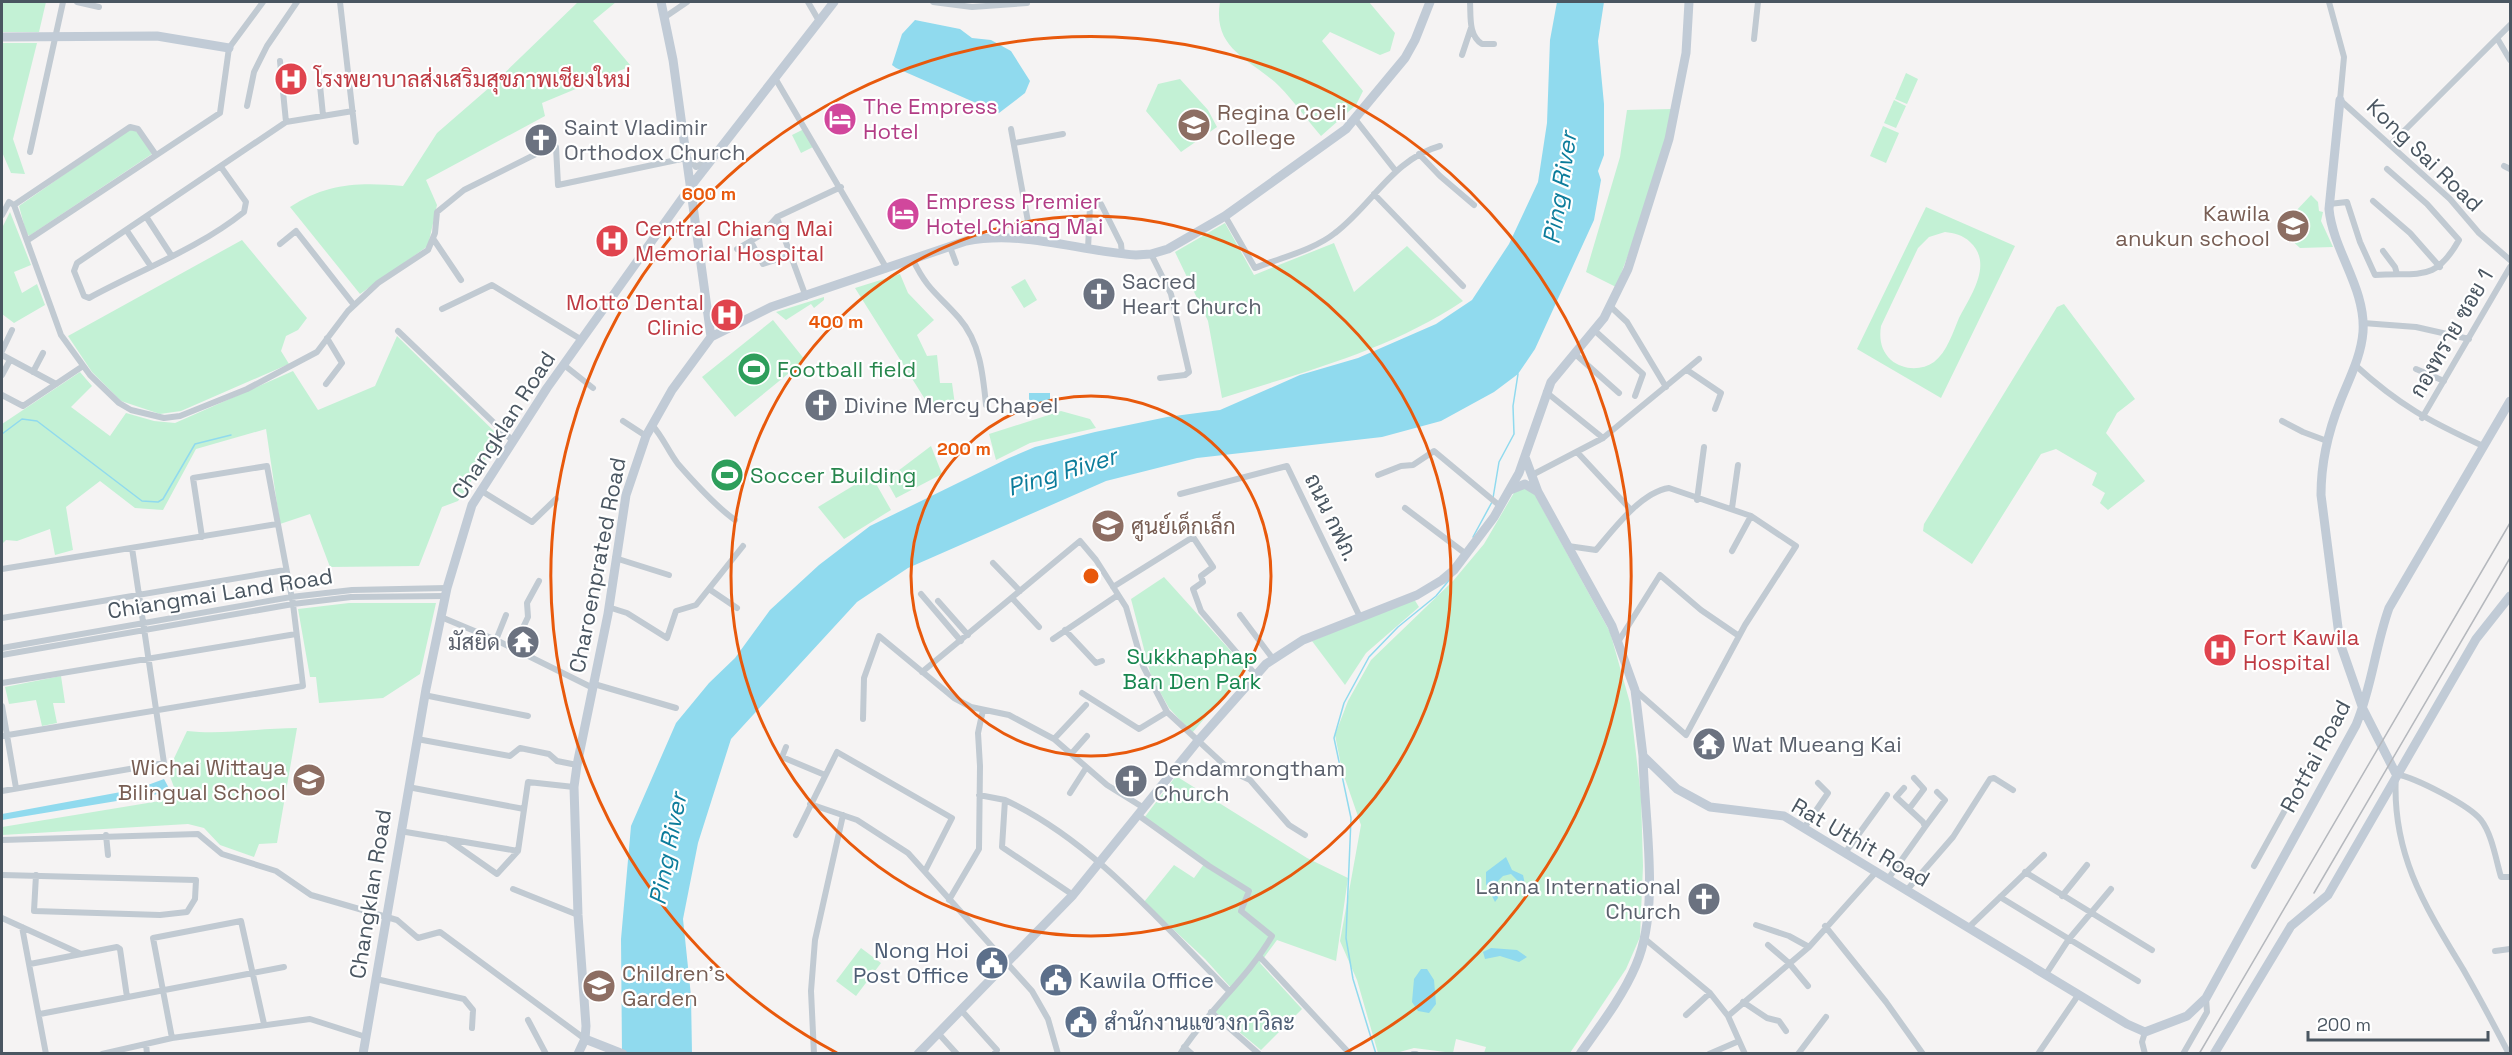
<svg xmlns="http://www.w3.org/2000/svg" width="2512" height="1055" font-family="'Space Grotesk',Sarabun,sans-serif">
  <style>
    .green { fill: #c3f1d5; fill-rule: evenodd }
    .water { fill: #90daee }
    .lines { fill: none; stroke-linecap: round; stroke-linejoin: round }
    .stream { stroke: #90daee; stroke-width: 1.5 }
    .street { stroke: #c1cad2; stroke-width: 6 }
    .secondary { stroke: #c1cbd6; stroke-width: 9 }
    .rail { stroke: #b5b8bd; stroke-width: 1.5 }
    .ring { fill: none; stroke: #e8590c; stroke-width: 3 }
    .labels { text-anchor: middle; stroke-width: 4.5; stroke-linejoin: round; paint-order: stroke }
    .health-label { font-size: 22px; fill: #be3a42; stroke: #fff; text-anchor: start }
    .hotel-label { font-size: 22px; fill: #b23c85; stroke: #fff; text-anchor: start }
    .education-label { font-size: 22px; fill: #785e54; stroke: #fff; text-anchor: start }
    .worship-label { font-size: 22px; fill: #5b616d; stroke: #fff; text-anchor: start }
    .street-label { font-size: 22px; fill: #4a5661; stroke: #fff }
    .leisure-label { font-size: 22px; fill: #27864d; stroke: #fff; text-anchor: start }
    .park-label { font-size: 22px; fill: #17864f; stroke: #fff }
    .service-label { font-size: 22px; fill: #4e5e75; stroke: #fff; text-anchor: start }
    .water-label { font-size: 24px; font-style: italic; fill: #0c7c9b; stroke: #fff }
    .centre { fill: #e8590c; stroke: #fff; stroke-width: 3 }
    .ring-label { font-size: 18px; text-anchor: middle; font-weight: bold; fill: #e8590c; stroke: #fff; stroke-width: 4.5; stroke-linejoin: round; paint-order: stroke }
  </style>
  <rect width="100%" height="100%" fill="#f5f3f3"/>
  <path class="green" d="M2 2H46L39 32H2Z
    M578 2H616L593 21 631 66 542 103 545 116 426 180 437 205 428 246 360 294 290 207C327 183 360 182 403 186L437 133 490 87Z
    M1220 2H1369L1395 33 1390 51 1380 55 1330 32 1322 41 1363 91 1356 105 1321 136C1307 120 1294 101 1279 86 1251 59 1212 50 1220 2Z
    M2 43H37L13 139 25 174 11 173 2 152Z
    M1906 73 1918 79 1907 104 1895 99Z
    M1180 79 1208 110 1217 127 1181 152 1146 111 1158 84Z
    M1894 100 1906 106 1896 128 1884 123Z
    M1673 109C1660 170 1638 229 1616 287L1586 272 1620 157 1627 110Z
    M1883 126 1899 133 1886 163 1870 156Z
    M131 128 137 130 152 154 29 236 26 232 19 206Z
    M804 129 813 147 801 153 792 135Z
    M2311 195 2318 202 2319 211 2323 212 2321 221 2333 247 2300 248 2279 229Z
    M1926 207 2015 246 1941 398 1857 349ZM1945 232C1954 233 1963 235 1970 242 1994 264 1970 296 1959 318 1953 332 1947 352 1934 362 1921 371 1903 370 1891 360 1881 351 1879 339 1881 326L1918 248 1929 237Z
    M10 212 31 265 14 272 22 293 37 284 45 305 14 323 2 314V228Z
    M1225 223 1254 275 1334 243 1354 292 1407 246 1463 301C1390 350 1304 372 1222 398L1208 321 1175 252Z
    M242 240 307 318 298 330 286 336 281 351 289 364 181 411 160 414 121 401 92 372 68 336Z
    M900 274 908 293 934 320 917 335 927 356 937 355 940 383H952L955 405 942 406V413L928 404 855 288Z
    M1025 279 1037 300 1024 308 1011 287Z
    M824 297V300L814 308 811 304 786 320 776 312Z
    M2064 304 2135 399 2117 413 2106 433 2145 481 2108 510 2100 503 2105 493 2092 485 2097 473 2056 449 2041 454 1972 564 1923 531 1924 524 2057 307Z
    M773 320 805 360 735 417 702 377Z
    M397 336 500 437 458 501 442 507 419 566 330 567 310 514 280 524 266 429 196 449 163 510 135 508 100 481 66 507 73 550 55 555 50 529 17 541 6 540 2 544V424L80 372 92 386 71 407 110 436 126 413 154 421 175 423 293 371 318 410 375 386Z
    M1061 411 1090 419 1096 428 1030 443 996 460 989 434Z
    M931 446 942 474 896 498 886 480Z
    M871 475 891 510 844 539 818 507Z
    M1526 488 1535 495 1610 632 1630 703 1641 796 1643 866 1640 937 1626 969 1570 1053H1484L1486 1047 1456 1039 1453 1053 1414 1048 1396 1053H1378L1357 980 1340 941 1361 825 1342 770 1335 735 1348 701 1371 660 1453 581 1484 544 1515 491Z
    M1164 577 1247 669 1192 733 1169 708 1151 676 1131 599Z
    M1414 599 1419 607 1366 653 1345 685 1312 641Z
    M349 603H436L420 674 383 698 319 703 316 677H310L298 609Z
    M61 676 65 703H53L57 723 42 726 36 700 9 704 5 687Z
    M297 728 277 843 259 844 254 857 220 845 204 828 188 824 2 835V827L178 798 168 771 187 731C223 735 261 728 297 728Z
    M1176 776 1307 858 1348 878 1336 961 1277 940 1260 963 1302 1009 1261 1050 1214 1011 1233 990 1205 959 1144 902 1174 865 1194 878 1204 864 1255 892 1208 864 1144 818Z
    M861 948 881 963 856 996 836 981Z"/>
  <path class="water" d="M1557 2H1604L1598 41 1604 104V155L1598 171 1601 180 1594 220 1535 349 1518 374 1494 392 1441 421 1382 437 1197 458 1106 481 908 568 857 602 731 739 698 843 683 919 691 996 692 1053 622 1054 621 939 631 826 676 723 709 683 735 658 770 610 819 565 870 526 1009 458 1035 447 1095 432 1167 417 1220 410 1300 375 1358 358 1436 324 1472 300 1509 244 1538 182 1547 123 1550 40Z
    M915 20 960 29 972 38 991 40 1011 51 1030 81 1025 93 999 113 896 68 892 65 902 34Z
    M1029 393H1050V405L1029 404Z
    M164 779 171 792 2 820V814L137 789Z
    M1506 857 1512 870 1523 875 1525 884 1523 886 1511 874 1503 876 1495 884 1498 898 1495 902 1486 884V872Z
    M1491 948 1517 950 1527 957 1519 962 1500 956 1485 959 1483 952Z
    M1421 969H1427L1434 980 1436 1004 1429 1013 1418 1011 1412 1002 1414 979Z"/>
  <g class="lines">
    <path class="stream" d="M2 434 22 419 37 421 142 501 158 502 163 499 195 444 231 435
      M1493 498 1499 462 1514 434 1513 406 1518 374
      M1473 537 1492 502
      M1376 1054 1353 979 1346 938 1351 818 1334 738 1344 703 1369 657 1398 627 1436 596 1450 579"/>
    <path class="street" d="M77 2 99 7
      M340 2 356 142
      M808 2 819 21
      M933 2 972 7 1027 3
      M1470 2C1471 16 1468 35 1482 44H1494
      M2329 2 2344 57 2340 100 2450 199 2479 233 2510 260
      M665 17 687 2
      M2497 38 2510 60
      M1754 39 1758 2
      M1462 55 1471 28
      M280 61 286 122
      M318 66 323 115
      M775 78 887 269
      M247 106 254 72 267 46 297 2
      M1355 119 1395 170
      M1011 129 1031 238
      M1015 143 1063 134
      M2390 145 2510 25
      M30 152 63 2
      M1419 154 1440 176 1474 205
      M690 160 696 167 707 161
      M2504 166 2510 169
      M221 167 246 202 244 212C198 249 140 270 89 298L84 296 74 271 77 263 286 122 353 111
      M1374 194 1463 286
      M2373 201 2410 233 2440 267
      M2329 204 2347 202 2360 242 2375 275C2419 272 2435 283 2459 240L2427 204 2387 169
      M14 205 61 335 90 375 119 403 131 410 164 418 180 416 247 389 317 352 348 311 378 283 428 250 435 233 437 212 464 190 552 146 556 147 558 185 686 158
      M14 205 130 127 138 129 156 155
      M2 215 9 202 14 205
      M1225 216 1255 268C1280 258 1314 250 1335 233 1372 205 1393 159 1440 146
      M147 218 171 255
      M777 218 806 297
      M127 231 150 265
      M28 240 220 113 229 48 263 2
      M434 240 461 280
      M751 242 763 264 791 255
      M280 244 296 231 354 305
      M950 247 956 263
      M737 249 761 235 777 217 841 187
      M1088 249 1090 206 1101 204 1121 244 1122 254
      M2383 251 2395 267 2397 274
      M1151 254 1171 294 1189 372 1185 375 1160 378
      M913 260C928 291 938 294 959 318 980 342 983 374 986 405
      M1611 307 1627 322 1666 387
      M442 309 492 285 582 340
      M2363 323 2416 327 2469 339
      M1594 330 1643 374 1635 396
      M398 331 512 440
      M2 351 12 330
      M1574 353 1619 393
      M2 355 56 384
      M564 365 593 388
      M2355 365C2400 406 2429 421 2483 446
      M2416 369 2444 381
      M1687 370 1721 393 1715 409
      M33 372 43 353
      M2 375 10 360
      M326 384 342 363 327 338
      M1546 392 1603 438
      M2 395 23 406 83 366
      M2422 418 2510 267
      M623 421 646 436
      M2282 421 2303 432 2327 441
      M652 425C663 437 668 451 678 464 692 480 718 508 735 520
      M1577 452 1631 510
      M1378 475 1401 466 1413 465 1434 451 1500 506
      M1532 475 1603 438 1699 359
      M480 490 532 522 556 499
      M1180 494 1287 466 1360 617
      M1697 500 1704 447
      M1405 508 1466 554
      M1732 508 1738 465
      M1568 546 1596 550C1613 530 1641 492 1669 488L1751 516 1796 546 1745 625 1686 735 1636 691
      M1732 551 1751 516
      M615 558 669 575
      M993 563 1020 591
      M2 569 277 524
      M1113 587 1193 537 1213 567 1201 576 1203 582 1193 589 1201 611 1255 674
      M709 589 737 608
      M921 594 961 641
      M1012 598 1039 627
      M938 601 968 635
      M608 607 627 613 667 638 676 611 696 605 743 546
      M1240 615 1273 659
      M441 617 496 640 593 688
      M2 618 285 570
      M1065 630 1096 663 1102 661
      M1053 639 1118 595
      M496 640 506 615
      M1618 642 1660 575 1701 610 1739 636
      M2 648 291 597 352 590 447 588
      M513 649 528 617 527 603 539 581
      M2 655 293 604 351 597 445 596
      M922 672 1080 541 1096 560 1126 607 1143 666 1167 712 1231 771 1250 780 1289 825 1305 835
      M2 683 296 634
      M594 684 676 708
      M1082 693 1139 729 1167 712
      M424 695 528 716
      M2 706 16 788
      M863 719 864 678 879 636 954 698 971 707 1009 715 1054 739 1107 785 1144 808
      M2 736 303 686 293 604 267 466 193 478 202 537
      M417 739 510 756 520 748 549 754 557 761 577 765
      M1054 739 1086 705
      M786 747 782 757 825 775
      M1072 753 1087 736
      M408 787 524 809
      M2 791 164 763 132 548
      M1070 793 1086 768
      M979 795 1005 800
      M810 804 857 820 908 853 1032 991 1048 1019 1058 1054
      M1909 809 1924 789 1914 778
      M1138 815 1209 866 1249 891 1241 911 1272 936C1247 979 1207 1011 1180 1054
      M1925 827 1945 800 1937 792
      M1804 828 1828 793 1818 783
      M400 831 518 851
      M106 835 108 855
      M796 835 837 752 952 818 925 871
      M447 839 497 874 518 851 528 782 574 787
      M2 840 198 834 222 854 276 871 311 895 397 920 418 938 440 932 585 1039
      M1845 853 1887 795
      M2254 866 2285 810
      M2025 872 2152 950
      M2 875 196 880 195 899 187 912 160 915 34 911 36 875
      M1888 879 1925 827 1923 822 1896 797 1904 788
      M513 889 578 915
      M1906 891 1953 837 1990 779 1994 778 2013 790
      M1073 895 1002 847 1005 800C1092 840 1162 924 1229 991
      M2062 896 2087 865
      M2000 897 2138 981
      M949 900 979 849 980 766 978 733 983 710
      M2 918 81 954
      M1756 925 1789 936 1809 947
      M1825 926 1886 1002 1923 1054
      M22 927 46 1054
      M1968 928 2044 855
      M1645 939 1710 993 1728 1016 1745 1054
      M1768 945 1789 963 1808 986
      M2495 951 2510 949
      M1260 957 1350 1054
      M30 964 117 947 120 949 127 997
      M2046 974 2069 939 2111 889
      M376 979 464 999 473 1010 472 1028
      M1743 1002 1767 1018 1779 1021 1786 1031
      M961 1010 997 1050 994 1054
      M1211 1012 1259 1054
      M40 1014 284 967
      M1686 1015 1710 993
      M1728 1016 1809 947 1876 872
      M528 1020 546 1054
      M938 1033 957 1054
      M172 1038 153 938 241 921 264 1024
      M146 1044 147 1054
      M1184 1047 1192 1054
      M102 1054 172 1038 310 1019 366 1037
      M814 1054 811 991 815 940 843 815
      M1413 1054H1416
      M1709 1054 1739 1041
      M1798 1054 1826 1017
      M2038 1054 2079 994
      M2145 1054 2142 1042 2145 1032
      M2183 1054 2207 1012 2206 998
      M2509 1054C2494 1025 2479 997 2463 969 2424 905 2391 852 2396 774 2416 778 2469 805 2481 820 2492 834 2496 860 2501 877H2510"/>
    <path class="secondary" d="M661 2 673 60 711 337
      M2 37 157 36 229 48
      M2340 100 2329 209C2333 251 2366 288 2363 332 2361 357 2349 379 2340 402 2328 432 2321 462 2321 495L2340 643 2363 709 2396 774
      M1525 457 1538 492
      M1510 490 1525 484 1538 492 1612 626 1635 690 1643 756 1677 789 1710 807 1784 816 2127 1024 2145 1032 2187 1016 2206 998 2356 725C2372 687 2375 647 2389 608L2510 401
      M585 1039 623 1054
      M363 1054 426 689 447 588 472 505 547 388 691 186 834 2
      M578 1054 585 1039 586 1026 578 915 574 787 577 765 608 614 626 495 646 436 672 390 711 337 771 307 966 241C1024 230 1078 251 1136 255L1151 254 1168 249 1225 216 1346 129 1405 58 1415 40 1430 2
      M918 1054 1073 895 1197 742 1266 664 1303 640 1417 595 1442 580 1454 570 1494 517 1519 473 1551 382 1604 318 1628 269 1669 139 1686 53 1689 2
      M1580 1054C1600 1026 1623 996 1636 965 1661 907 1644 819 1643 756
      M2214 1054 2291 926 2328 895 2476 639 2510 596"/>
    <path class="rail" d="M2314 893 2510 558
      M2199 1054 2510 523"/>
  </g>
  <g class="ring">
    <circle cx="1091" cy="576" r="180"/>
    <circle cx="1091" cy="576" r="360"/>
    <path d="M837 1053A540 540 0 1 1 1345 1053"/>
  </g>
  <defs>
    <symbol id="hospital-disc" viewBox="-11 -11 22 22"><circle r="9.5" fill="#e0444e" stroke="#fff"/><path d="M-5-5h3v3.5h4V-5h3V5h-3V1.5h-4V5h-3Z" fill="#fff"/></symbol>
    <symbol id="hotel-disc" viewBox="-11 -11 22 22"><circle r="9.5" fill="#d1479c" stroke="#fff"/><path d="M-6-4.5h1.5V1H6V5H4.5V3h-9V5H-6ZM-4 0a1.8 1.8 0 1 1 3.6 0ZM.5 0V-2.5h3Q6-2.5 6 0Z" fill="#fff"/></symbol>
    <symbol id="university-disc" viewBox="-11 -11 22 22"><circle r="9.5" fill="#8d6e63" stroke="#fff"/><path d="M0-5L7-2L0 1L-7-2ZM-4 1L0 2.5L4 1V4Q0 6-4 4Z" fill="#fff"/></symbol>
    <symbol id="church-disc" viewBox="-11 -11 22 22"><circle r="9.5" fill="#6b7280" stroke="#fff"/><path d="M-1.2-6h2.4v3.5h3.3v2.4h-3.3V6h-2.4V-.1h-3.3v-2.4h3.3Z" fill="#fff"/></symbol>
    <symbol id="school-disc" viewBox="-11 -11 22 22"><circle r="9.5" fill="#8d6e63" stroke="#fff"/><path d="M0-5L7-2L0 1L-7-2ZM-4 1L0 2.5L4 1V4Q0 6-4 4Z" fill="#fff"/></symbol>
    <symbol id="stadium-disc" viewBox="-11 -11 22 22"><circle r="9.5" fill="#2e9e5b" stroke="#fff"/><path d="M0-5a6.5 5 0 1 0 0 10a6.5 5 0 1 0 0-10ZM-3.5-1.8h7v3.6h-7Z" fill="#fff"/></symbol>
    <symbol id="temple-disc" viewBox="-11 -11 22 22"><circle r="9.5" fill="#6b7280" stroke="#fff"/><path d="M0-6L5-2H3V0L6.5 2.5H4V6H1.5V3h-3V6H-4V2.5H-6.5L-3 0V-2H-5Z" fill="#fff"/></symbol>
    <symbol id="civic-disc" viewBox="-11 -11 22 22"><circle r="9.5" fill="#5c6f8a" stroke="#fff"/><path d="M-.6-6.5H3V-4.5H.6V-3L4-1V1h2V6H-6V1h2V-1L-.6-3ZM-1.2 2.5V6h2.4V2.5Z" fill="#fff"/></symbol>
  </defs>
  <g fill-rule="evenodd">
    <use href="#hospital-disc" x="272" y="60" width="38" height="38"/>
    <use href="#hotel-disc" x="821" y="100" width="38" height="38"/>
    <use href="#university-disc" x="1175" y="106" width="38" height="38"/>
    <use href="#church-disc" x="522" y="121" width="38" height="38"/>
    <use href="#hotel-disc" x="884" y="195" width="38" height="38"/>
    <use href="#school-disc" x="2274" y="207" width="38" height="38"/>
    <use href="#hospital-disc" x="593" y="222" width="38" height="38"/>
    <use href="#church-disc" x="1080" y="275" width="38" height="38"/>
    <use href="#hospital-disc" x="708" y="296" width="38" height="38"/>
    <use href="#stadium-disc" x="735" y="350" width="38" height="38"/>
    <use href="#church-disc" x="802" y="386" width="38" height="38"/>
    <use href="#stadium-disc" x="708" y="456" width="38" height="38"/>
    <use href="#school-disc" x="1089" y="507" width="38" height="38"/>
    <use href="#temple-disc" x="504" y="623" width="38" height="38"/>
    <use href="#hospital-disc" x="2201" y="631" width="38" height="38"/>
    <use href="#temple-disc" x="1690" y="725" width="38" height="38"/>
    <use href="#school-disc" x="290" y="761" width="38" height="38"/>
    <use href="#church-disc" x="1112" y="762" width="38" height="38"/>
    <use href="#church-disc" x="1685" y="880" width="38" height="38"/>
    <use href="#civic-disc" x="973" y="944" width="38" height="38"/>
    <use href="#civic-disc" x="1037" y="961" width="38" height="38"/>
    <use href="#school-disc" x="580" y="967" width="38" height="38"/>
    <use href="#civic-disc" x="1062" y="1003" width="38" height="38"/>
  </g>
  <g class="labels">
    <g class="health-label">
      <text x="314" y="87">โรงพยาบาลส่งเสริมสุขภาพเชียงใหม่</text>
      <text x="635" y="236">Central Chiang Mai<tspan x="635" dy="25">Memorial Hospital</tspan></text>
      <text x="704" y="310" text-anchor="end">Motto Dental<tspan x="704" dy="25">Clinic</tspan></text>
      <text x="2243" y="645">Fort Kawila<tspan x="2243" dy="25">Hospital</tspan></text>
    </g>
    <g class="hotel-label">
      <text x="863" y="114">The Empress<tspan x="863" dy="25">Hotel</tspan></text>
      <text x="926" y="209">Empress Premier<tspan x="926" dy="25">Hotel Chiang Mai</tspan></text>
    </g>
    <g class="education-label">
      <text x="1217" y="120">Regina Coeli<tspan x="1217" dy="25">College</tspan></text>
      <text x="2270" y="221" text-anchor="end">Kawila<tspan x="2270" dy="25">anukun school</tspan></text>
      <text x="1131" y="534">ศูนย์เด็กเล็ก</text>
      <text x="286" y="775" text-anchor="end">Wichai Wittaya<tspan x="286" dy="25">Bilingual School</tspan></text>
      <text x="622" y="981">Children's<tspan x="622" dy="25">Garden</tspan></text>
    </g>
    <g class="worship-label">
      <text x="564" y="135">Saint Vladimir<tspan x="564" dy="25">Orthodox Church</tspan></text>
      <text x="1122" y="289">Sacred<tspan x="1122" dy="25">Heart Church</tspan></text>
      <text x="844" y="413">Divine Mercy Chapel</text>
      <text x="500" y="650" text-anchor="end">มัสยิด</text>
      <text x="1732" y="752">Wat Mueang Kai</text>
      <text x="1154" y="776">Dendamrongtham<tspan x="1154" dy="25">Church</tspan></text>
      <text x="1681" y="894" text-anchor="end">Lanna International<tspan x="1681" dy="25">Church</tspan></text>
    </g>
    <g class="street-label">
      <text transform="translate(2425 155) rotate(44)" y="8">Kong Sai Road</text>
      <text transform="translate(2451 333) rotate(-60)" y="8">กองทราย ซอย 1</text>
      <text transform="translate(503 425) rotate(-57)" y="8">Changklan Road</text>
      <text transform="translate(1332 517) rotate(64)" y="8">ถนน กฟภ.</text>
      <text transform="translate(597 565) rotate(-79)" y="8">Charoenprated Road</text>
      <text transform="translate(220 593) rotate(-9)" y="8">Chiangmai Land Road</text>
      <text transform="translate(2315 756) rotate(-62)" y="8">Rotfai Road</text>
      <text transform="translate(1861 842) rotate(30)" y="8">Rat Uthit Road</text>
      <text transform="translate(370 894) rotate(-81)" y="8">Changklan Road</text>
    </g>
    <g class="leisure-label">
      <text x="777" y="377">Football field</text>
      <text x="750" y="483">Soccer Building</text>
    </g>
    <g class="park-label">
      <text x="1192" y="664">Sukkhaphap<tspan x="1192" dy="25">Ban Den Park</tspan></text>
    </g>
    <g class="service-label">
      <text x="969" y="958" text-anchor="end">Nong Hoi<tspan x="969" dy="25">Post Office</tspan></text>
      <text x="1079" y="988">Kawila Office</text>
      <text x="1104" y="1030">สำนักงานแขวงกาวิละ</text>
    </g>
    <g class="water-label">
      <text transform="translate(1560 188) rotate(-81)" y="8">Ping River</text>
      <text transform="translate(1062 472) rotate(-17)" y="8">Ping River</text>
      <text transform="translate(668 849) rotate(-79)" y="8">Ping River</text>
    </g>
  </g>
  <circle cx="1091" cy="576" r="9" class="centre"/>
  <g class="ring-label">
    <text x="709" y="200">600 m</text>
    <text x="836" y="328">400 m</text>
    <text x="964" y="455">200 m</text>
  </g>
  <rect width="2512" height="1055" fill="none" stroke="#4a5661" stroke-width="6"/>
  <path d="M2308 1031v9h180v-9" fill="none" stroke="#4a5661" stroke-width="3"/>
  <text x="2317" y="1031" font-size="18" fill="#4a5661" stroke="#ffffff" stroke-width="4.5" paint-order="stroke">200 m</text>
</svg>
